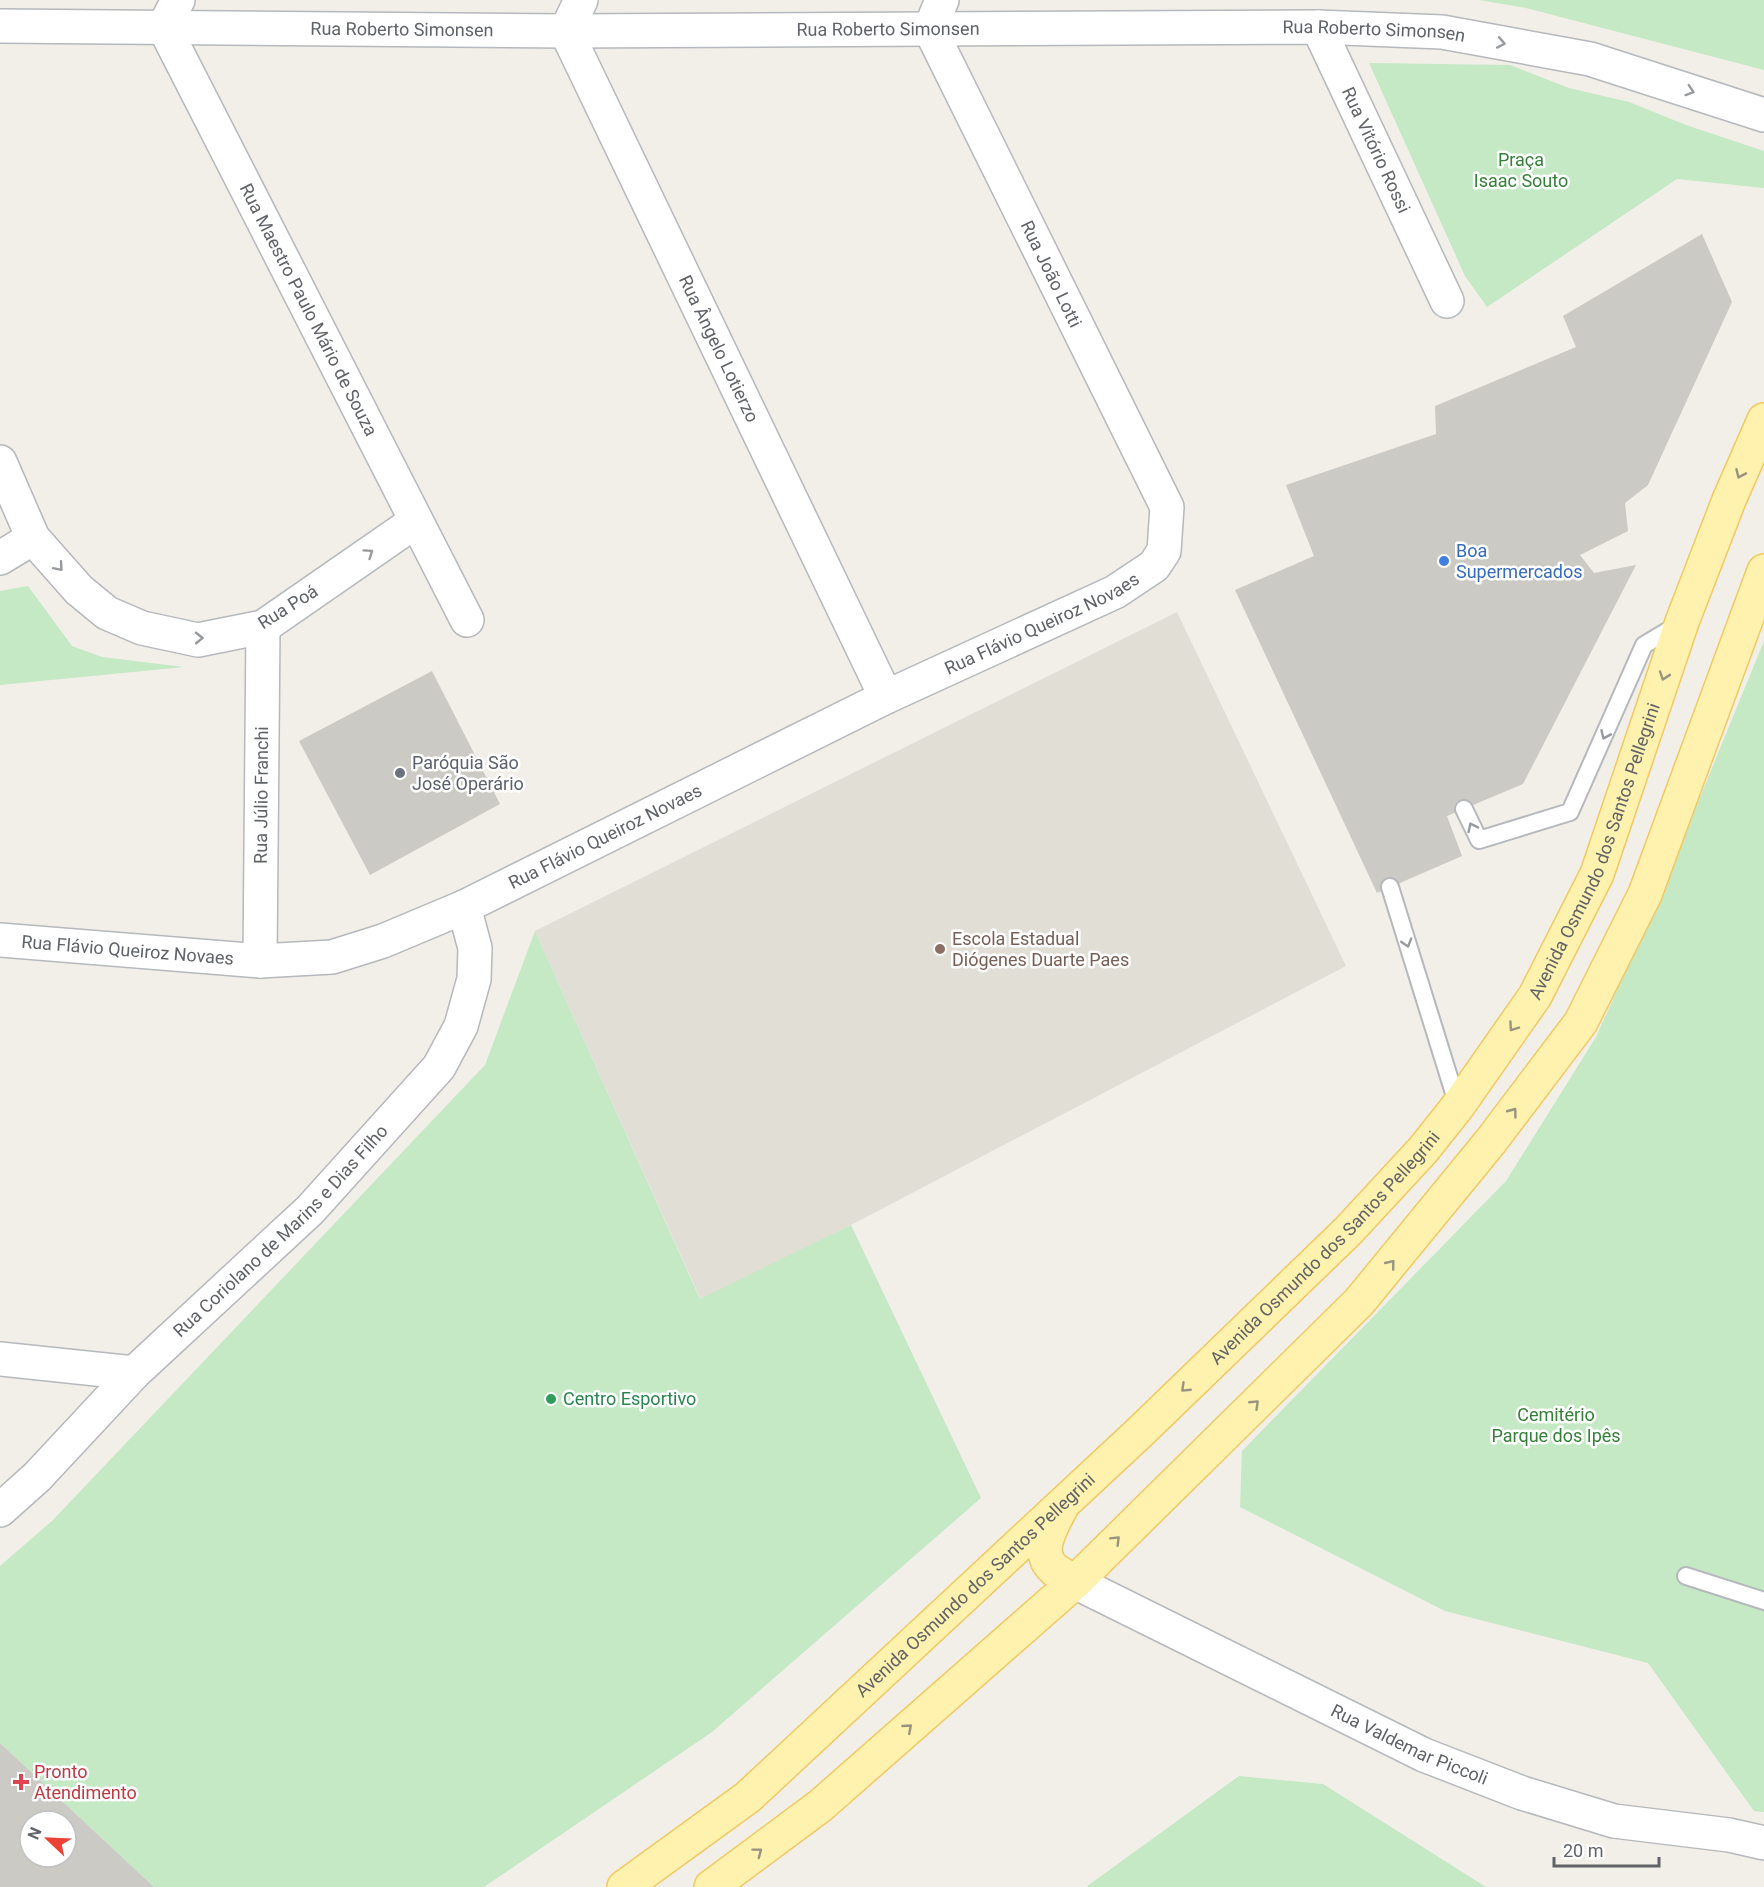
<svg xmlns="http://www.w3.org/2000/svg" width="1764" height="1887" font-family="Roboto,sans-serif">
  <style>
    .education { fill: #e1ded6 }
    .green { fill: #c5e8c5 }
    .building { fill: #cccac5; fill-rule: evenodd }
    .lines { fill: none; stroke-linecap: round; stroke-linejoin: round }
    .lane-casing { stroke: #b5b8bc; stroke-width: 20 }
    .street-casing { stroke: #b5b8bc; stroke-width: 36 }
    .primary-casing { stroke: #f2c960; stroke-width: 36 }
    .lane { stroke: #fff; stroke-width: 16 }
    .street { stroke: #fff; stroke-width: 33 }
    .primary { stroke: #fff2af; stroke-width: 33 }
    .oneway { stroke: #979a9d }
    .oneway2 { stroke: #979581 }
    .shop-dot { fill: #3f7fe0; stroke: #fff; stroke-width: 2 }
    .worship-dot { fill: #6b7280; stroke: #fff; stroke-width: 2 }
    .education-dot { fill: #8d6e63; stroke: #fff; stroke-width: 2 }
    .leisure-dot { fill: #2e9e5b; stroke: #fff; stroke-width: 2 }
    .health-dot { fill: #e0444e; stroke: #fff; stroke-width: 2 }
    .labels { text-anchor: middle; stroke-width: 5; stroke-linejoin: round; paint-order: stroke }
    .street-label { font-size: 18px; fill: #5f6368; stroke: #fff }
    .park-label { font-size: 18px; fill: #348238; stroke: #fff }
    .shop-label { font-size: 18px; fill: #366cbe; stroke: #fff; text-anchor: start }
    .worship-label { font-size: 18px; fill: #5b616d; stroke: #fff; text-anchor: start }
    .education-label { font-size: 18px; fill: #785e54; stroke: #fff; text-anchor: start }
    .leisure-label { font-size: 18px; fill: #27864d; stroke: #fff; text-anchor: start }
    .health-label { font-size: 18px; fill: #be3a42; stroke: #fff; text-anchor: start }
  </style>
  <rect width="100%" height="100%" fill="#f1efe8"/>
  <path class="education" d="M1177 612 1346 966 851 1225 701 1300 535 931Z"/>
  <path class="green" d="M1479 0H1764V70L1526 8Z
    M1369 63 1510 65 1569 88 1629 102 1686 125 1764 151V188L1677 179 1487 307 1465 276Z
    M28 586 72 646 102 657 184 667 0 685V591Z
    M1764 641V1812L1754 1811 1648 1663 1445 1611 1240 1507 1242 1451 1506 1181 1596 1037 1667 878Z
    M535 931 700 1299 851 1225 981 1498 712 1732 484 1887H154L0 1743V1566L52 1521 485 1065Z
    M1239 1776 1323 1784 1486 1887H1086Z"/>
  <path class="building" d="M1702 234 1732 302 1648 485 1625 503 1628 531 1580 555 1594 573 1636 565 1523 784 1447 816 1462 856 1377 893 1235 590 1314 556 1286 485 1436 434 1435 406 1576 347 1563 316Z
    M432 671 500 804 370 875 299 741Z
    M0 1743 154 1887H0ZM30 1821H66V1857H30Z"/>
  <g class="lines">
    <defs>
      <path id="lane" d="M1464 809 1479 840 1570 812 1644 645 1679 624
        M1390 887 1458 1106
        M1686 1576 1764 1601"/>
      <g id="street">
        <path id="s1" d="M178 0 164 27 467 620"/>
        <path id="s2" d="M581 0 566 31 886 697"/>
        <path id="s3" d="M0 26 566 31 1318 27 1442 32 1590 59 1764 115"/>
        <path id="s4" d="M1318 27 1447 301"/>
        <path d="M0 462 33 538 79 590 107 613 142 628 198 640 263 627 416 521"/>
        <path d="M0 558 33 538"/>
        <path id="s5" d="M0 940 260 961 332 957 383 941 464 907 886 697 1115 592 1154 566 1164 551 1167 507 930 29 942 0"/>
        <path id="s6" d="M260 961 263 627"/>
        <path d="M0 1359 134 1373"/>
        <path id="s7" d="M0 1510 37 1477 134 1373 310 1210 439 1067 461 1026 474 979 475 948 464 907"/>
        <path id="s8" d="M1075 1582 1424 1755 1522 1793 1614 1821 1729 1835 1764 1843"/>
      </g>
      <g id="primary">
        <path d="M1061 1508C1052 1526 1034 1553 1055 1570 1061 1574 1069 1578 1075 1582"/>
        <path id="s9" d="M624 1887 748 1797 1138 1434 1348 1231 1423 1150 1458 1106 1535 996 1597 874 1682 622 1729 500 1764 420"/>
        <path d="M711 1887 820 1806 1075 1582 1359 1302 1491 1141 1581 1022 1645 894 1764 571"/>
      </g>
    </defs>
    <use href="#lane" class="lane-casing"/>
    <use href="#street" class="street-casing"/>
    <use href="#primary" class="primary-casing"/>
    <use href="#lane" class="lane"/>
    <use href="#street" class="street"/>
    <use href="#primary" class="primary"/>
  </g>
  <defs><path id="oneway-chevron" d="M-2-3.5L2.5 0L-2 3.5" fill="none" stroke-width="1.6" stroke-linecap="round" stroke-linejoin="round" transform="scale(1.5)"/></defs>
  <g class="oneway">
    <use href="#oneway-chevron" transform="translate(1501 43) rotate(11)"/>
    <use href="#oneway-chevron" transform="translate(1690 91) rotate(18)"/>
    <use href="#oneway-chevron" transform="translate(369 553) rotate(-35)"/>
    <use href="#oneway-chevron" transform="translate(59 567) rotate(49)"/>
    <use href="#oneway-chevron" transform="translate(199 638) rotate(-1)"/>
    <use href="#oneway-chevron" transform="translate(1605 735) rotate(114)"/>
    <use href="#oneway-chevron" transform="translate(1472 827) rotate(-116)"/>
    <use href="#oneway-chevron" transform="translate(1407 943) rotate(73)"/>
  </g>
  <g class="oneway2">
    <use href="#oneway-chevron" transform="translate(1740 474) rotate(114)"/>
    <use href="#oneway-chevron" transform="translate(1664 676) rotate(109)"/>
    <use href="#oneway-chevron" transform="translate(1513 1027) rotate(125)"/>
    <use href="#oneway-chevron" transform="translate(1513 1112) rotate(-53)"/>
    <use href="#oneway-chevron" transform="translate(1391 1264) rotate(-51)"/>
    <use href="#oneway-chevron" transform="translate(1185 1388) rotate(136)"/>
    <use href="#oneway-chevron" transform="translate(1255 1404) rotate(-44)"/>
    <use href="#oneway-chevron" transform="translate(1116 1540) rotate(-45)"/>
    <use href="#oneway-chevron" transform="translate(908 1728) rotate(-41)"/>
    <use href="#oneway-chevron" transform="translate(758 1852) rotate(-37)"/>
  </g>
  <circle class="shop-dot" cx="1444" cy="561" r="6"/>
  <circle class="worship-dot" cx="400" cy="773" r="6"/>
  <circle class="education-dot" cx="940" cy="949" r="6"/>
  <circle class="leisure-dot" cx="551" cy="1399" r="6"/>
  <path class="health-dot" d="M18 1773h6v6h6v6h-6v6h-6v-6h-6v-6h6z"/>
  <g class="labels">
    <g class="street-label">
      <text dy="6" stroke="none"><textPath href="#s3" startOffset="402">Rua Roberto Simonsen</textPath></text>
      <text dy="6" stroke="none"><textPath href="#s3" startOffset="888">Rua Roberto Simonsen</textPath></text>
      <text dy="6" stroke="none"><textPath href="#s3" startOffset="1374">Rua Roberto Simonsen</textPath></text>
      <text dy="6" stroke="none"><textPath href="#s4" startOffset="136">Rua Vitório Rossi</textPath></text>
      <text transform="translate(1051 274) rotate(64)" y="6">Rua João Lotti</text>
      <text dy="6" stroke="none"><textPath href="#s1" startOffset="348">Rua Maestro Paulo Mário de Souza</textPath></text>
      <text dy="6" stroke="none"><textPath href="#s2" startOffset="387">Rua Ângelo Lotierzo</textPath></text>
      <text transform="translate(288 607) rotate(-32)" y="6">Rua Poá</text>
      <text dy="6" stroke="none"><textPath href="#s5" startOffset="1118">Rua Flávio Queiroz Novaes</textPath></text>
      <text dy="6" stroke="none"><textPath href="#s6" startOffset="166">Rua Júlio Franchi</textPath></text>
      <text dy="6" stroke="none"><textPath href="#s5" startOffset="632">Rua Flávio Queiroz Novaes</textPath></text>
      <text dy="6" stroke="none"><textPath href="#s9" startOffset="1436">Avenida Osmundo dos Santos Pellegrini</textPath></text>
      <text dy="6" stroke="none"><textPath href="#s5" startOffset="128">Rua Flávio Queiroz Novaes</textPath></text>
      <text dy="6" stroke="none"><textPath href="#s7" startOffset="396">Rua Coriolano de Marins e Dias Filho</textPath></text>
      <text dy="6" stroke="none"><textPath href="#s9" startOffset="950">Avenida Osmundo dos Santos Pellegrini</textPath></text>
      <text dy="6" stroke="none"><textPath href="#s9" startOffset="464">Avenida Osmundo dos Santos Pellegrini</textPath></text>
      <text dy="6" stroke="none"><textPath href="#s8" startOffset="372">Rua Valdemar Piccoli</textPath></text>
    </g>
    <g class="park-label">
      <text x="1521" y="166">Praça<tspan x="1521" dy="21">Isaac Souto</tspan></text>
      <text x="1556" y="1421">Cemitério<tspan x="1556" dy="21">Parque dos Ipês</tspan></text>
    </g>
    <g class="shop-label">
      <text x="1456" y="557">Boa<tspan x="1456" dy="21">Supermercados</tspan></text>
    </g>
    <g class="worship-label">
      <text x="412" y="769">Paróquia São<tspan x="412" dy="21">José Operário</tspan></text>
    </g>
    <g class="education-label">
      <text x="952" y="945">Escola Estadual<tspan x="952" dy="21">Diógenes Duarte Paes</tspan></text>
    </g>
    <g class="leisure-label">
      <text x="563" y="1405">Centro Esportivo</text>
    </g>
    <g class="health-label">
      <text x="34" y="1778">Pronto<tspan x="34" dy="21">Atendimento</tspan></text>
    </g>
  </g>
  <g transform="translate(48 1839) rotate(293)"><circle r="28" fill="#ffffff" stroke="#bfc1c3" stroke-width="1.5"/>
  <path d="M0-4.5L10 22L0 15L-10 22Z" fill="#ea4335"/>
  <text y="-9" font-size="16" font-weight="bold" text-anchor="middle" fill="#5f6368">N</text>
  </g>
  <path d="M1554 1857v9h105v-9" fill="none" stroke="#5f6368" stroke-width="3"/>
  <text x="1563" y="1857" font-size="18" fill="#5f6368" stroke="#ffffff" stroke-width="4.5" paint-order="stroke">20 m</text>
</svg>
